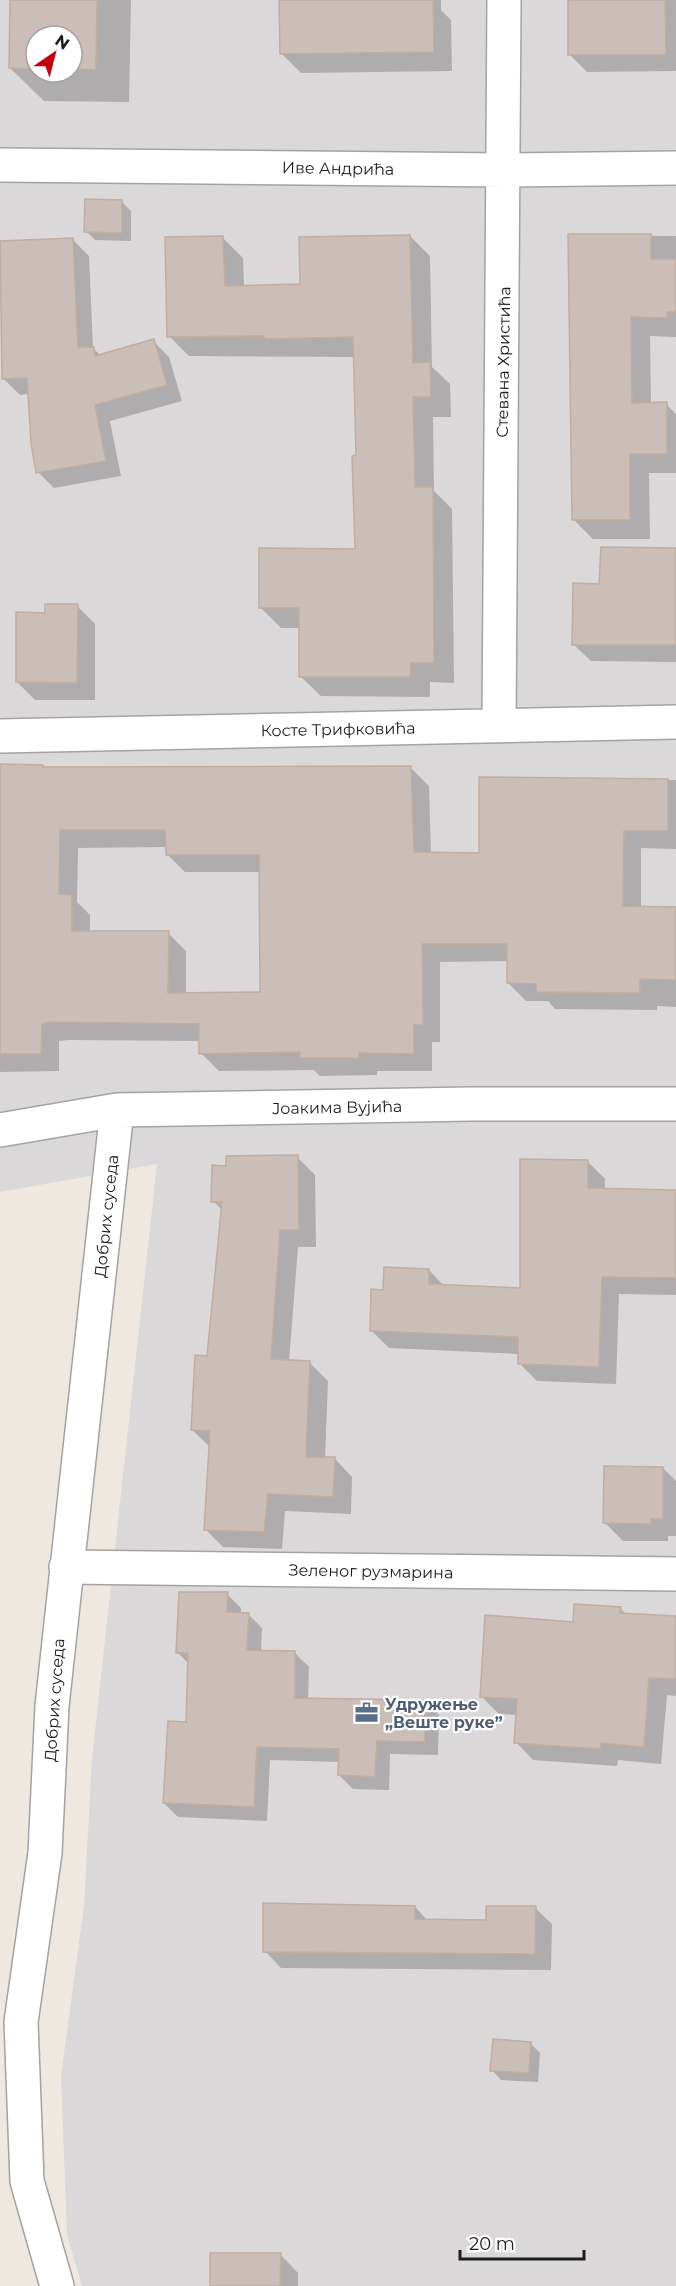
<svg xmlns="http://www.w3.org/2000/svg" width="676" height="2286" font-family="Montserrat,sans-serif">
  <style>
    .residential { fill: #dad8d8; fill-rule: evenodd }
    .shadow { fill: #0003; fill-rule: evenodd }
    .building { fill: #cabeb6; stroke: #c1ada1; stroke-width: 1.5; fill-rule: evenodd }
    .lines { fill: none; stroke-linecap: round; stroke-linejoin: round }
    .minor-casing { stroke: #a3a3a3; stroke-width: 36 }
    .minor { stroke: #fff; stroke-width: 33 }
    .labels { text-anchor: middle; stroke-width: 4.5; stroke-linejoin: round; paint-order: stroke }
    .street-label { font-size: 16px; fill: #1c1c1c; stroke: #fff }
    .service-label { font-size: 16px; font-weight: bold; fill: #4e5e75; stroke: #fff; text-anchor: start }
  </style>
  <rect width="100%" height="100%" fill="#eee8e0"/>
  <path class="residential" d="M0 0H676V2286H82L67 2235 61 2076 84 1906 92 1759 157 1164 0 1192ZM36 36H72V72H36Z"/>
  <path class="shadow" d="M11 0H131L129 102 44 101 10 68ZM36 36H72V72H36Z
    M281 0H441V10L451 20 452 71 301 73 281 53Z
    M569 0H676V71L587 72 569 54Z
    M122 202 131 211V241L95 240 86 231Z
    M570 235 676 236V337L650 336 651 404H666L676 414V473H649L650 539H593L573 519Z
    M410 236 430 256 432 367 450 384 451 417H433L434 491 452 509 454 683 430 682V697L321 696 300 676V628H281L260 607 356 551 358 457 355 357 189 356 169 336 223 238 243 258 244 287 302 286Z
    M73 240 89 256 93 348 101 356 153 341 169 357 182 401 110 421 121 476 54 488 38 472 29 394 20 395 4 379 0 243Z
    M676 549V662L591 661 574 645 601 585Z
    M77 606 95 624V700H35L17 682 46 614Z
    M0 766H43L45 769 411 768 429 786 431 854H480V779L676 780V849L641 848V908L676 912V1007L657 1006V1010L555 1009 548 1001H526L508 983 509 961 440 962V1042H432V1071H377V1075L320 1076 314 1070 219 1071 201 1053V1041L69 1040 59 1041V1071L0 1072ZM167 847V854L185 872H261L262 993 186 994V951L168 933 90 932V915L77 902 78 848Z
    M297 1157 315 1175 316 1247H298L289 1362 310 1363 328 1381 325 1459H335L352 1477 351 1514 285 1511 282 1549 223 1547 205 1529 211 1448 192 1430 208 1358 223 1211 213 1201 228 1167Z
    M587 1161 605 1179V1190L676 1191V1295L619 1294 616 1384 537 1381 519 1363V1354L389 1348 371 1330 384 1291 429 1270 444 1286 522 1289Z
    M663 1468 676 1481V1536H668V1541H623L605 1523Z
    M227 1594 241 1608V1614H248L262 1628 261 1652 295 1653 309 1667 308 1699 425 1701 439 1715 438 1755 390 1754 389 1790 353 1789 339 1775 340 1762 270 1760 267 1821 178 1817 164 1803 188 1723 189 1664 178 1653Z
    M620 1608 627 1615 676 1618V1696L667 1695 661 1764 618 1760 617 1766 533 1760 516 1742 517 1715 499 1714 481 1696 575 1623Z
    M415 1907 428 1921 488 1922 535 1908 552 1924 551 1970 281 1968 265 1951Z
    M530 2043 540 2053 538 2082 501 2080 492 2070Z
    M280 2254 298 2273V2286H212Z"/>
  <path class="building" d="M10 0H97L96 70 72 69V36H36V69L9 68Z
    M279 0H433L434 52 280 54Z
    M568 0H665L666 55H568Z
    M85 199 122 200V233L84 232Z
    M568 234H651V259H676V312H667V318L631 317 632 403 667 402V454H630V520H572Z
    M410 235 413 363 430 362 431 397H413L415 487H433L434 663H411L410 677H299V608H259V548L355 549 352 456 356 455 353 337 264 339V336L167 337 165 237 223 236 225 286 300 284 299 237Z
    M73 238 78 347H94L95 356 154 339 167 385 95 405 106 461 36 473 31 443 27 378 2 379 0 241Z
    M601 547 676 548V645H572L573 583 599 584Z
    M45 604H78L77 683 16 682V612L45 613Z
    M0 764 43 765V767L411 766 414 852 479 853V777L668 779V831H624L623 906 676 907V980L640 979V993L536 992V984L507 983V944H422L423 1025H414V1054L359 1053V1058H300V1052L199 1054V1024L50 1022 42 1024 41 1054H0ZM60 830H165L166 855H259L260 992 168 993 169 931H72V895L59 894Z
    M298 1155 299 1230H280L271 1359 310 1361 306 1457H335L333 1497 268 1494 264 1532 204 1530 210 1431 191 1430 195 1355 207 1356 222 1202H211L212 1165 226 1166V1156Z
    M520 1159 588 1160V1188L676 1190V1278L602 1277 599 1367 518 1364V1337L370 1331 371 1289 383 1290 384 1267 429 1269V1284L520 1288Z
    M604 1466 663 1467V1519H651V1524L603 1523Z
    M179 1592H228L227 1612 249 1613 247 1650 295 1651V1698L425 1700V1742L377 1741 375 1777 338 1775 339 1749 257 1747 254 1807 163 1803 168 1721 186 1722 188 1653H176Z
    M574 1604 621 1607 620 1613 676 1616V1679L649 1678 644 1747 601 1743 600 1749 514 1743 517 1699 480 1697 485 1615 573 1622Z
    M263 1903 415 1906V1919L486 1920V1906H536L535 1954 263 1952Z
    M493 2039 531 2042 529 2073 490 2071Z
    M210 2253H281L280 2286H210Z"/>
  <g class="lines">
    <defs>
      <path id="minor" d="M0 165 504 170 676 168
        M499 725 504 0
        M0 736 676 722
        M0 1130 117 1110 471 1104H676
        M66 1567 676 1574
        M57 2286 27 2181 21 2022 45 1853 52 1706 117 1110"/>
    </defs>
    <use href="#minor" class="minor-casing"/>
    <use href="#minor" class="minor"/>
  </g>
  <defs>
    <symbol id="office-bare" viewBox="-9 -9 18 18"><path d="M-6-3h4V-5.5h4V-3h4V5H-6ZM-1-4.5V-3h2v-1.5ZM-6 0V1H6V0Z" fill="#5c6f8a" stroke="#fff" stroke-width="2.5" paint-order="stroke"/></symbol>
  </defs>
  <g fill-rule="evenodd">
    <use href="#office-bare" x="350" y="1696" width="33" height="33"/>
  </g>
  <g class="labels">
    <g class="street-label">
      <text transform="translate(338 168) rotate(1)" y="6">Иве Андрића</text>
      <text transform="translate(503 362) rotate(-89)" y="6">Стевана Христића</text>
      <text transform="translate(338 729) rotate(-1)" y="6">Косте Трифковића</text>
      <text transform="translate(337 1107) rotate(-1)" y="6">Јоакима Вујића</text>
      <text transform="translate(106 1216) rotate(-84)" y="6">Добрих суседа</text>
      <text transform="translate(371 1571) rotate(1)" y="6">Зеленог рузмарина</text>
      <text transform="translate(54 1700) rotate(-86)" y="6">Добрих суседа</text>
    </g>
    <g class="service-label">
      <text x="385" y="1710">Удружење<tspan x="385" dy="18">„Веште руке”</tspan></text>
    </g>
  </g>
  <g transform="translate(54 54) rotate(35)"><circle r="28" fill="#ffffff" stroke="#a4a4a4" stroke-width="1.5"/>
  <path d="M0-4.5L10 22L0 15L-10 22Z" fill="#c7000e"/>
  <text y="-9" font-size="16" font-weight="bold" text-anchor="middle" fill="#1c1c1c">N</text>
  </g>
  <path d="M460 2250v9h124v-9" fill="none" stroke="#1c1c1c" stroke-width="3"/>
  <text x="469" y="2250" font-size="18" fill="#1c1c1c" stroke="#ffffff" stroke-width="4.5" paint-order="stroke">20 m</text>
</svg>
